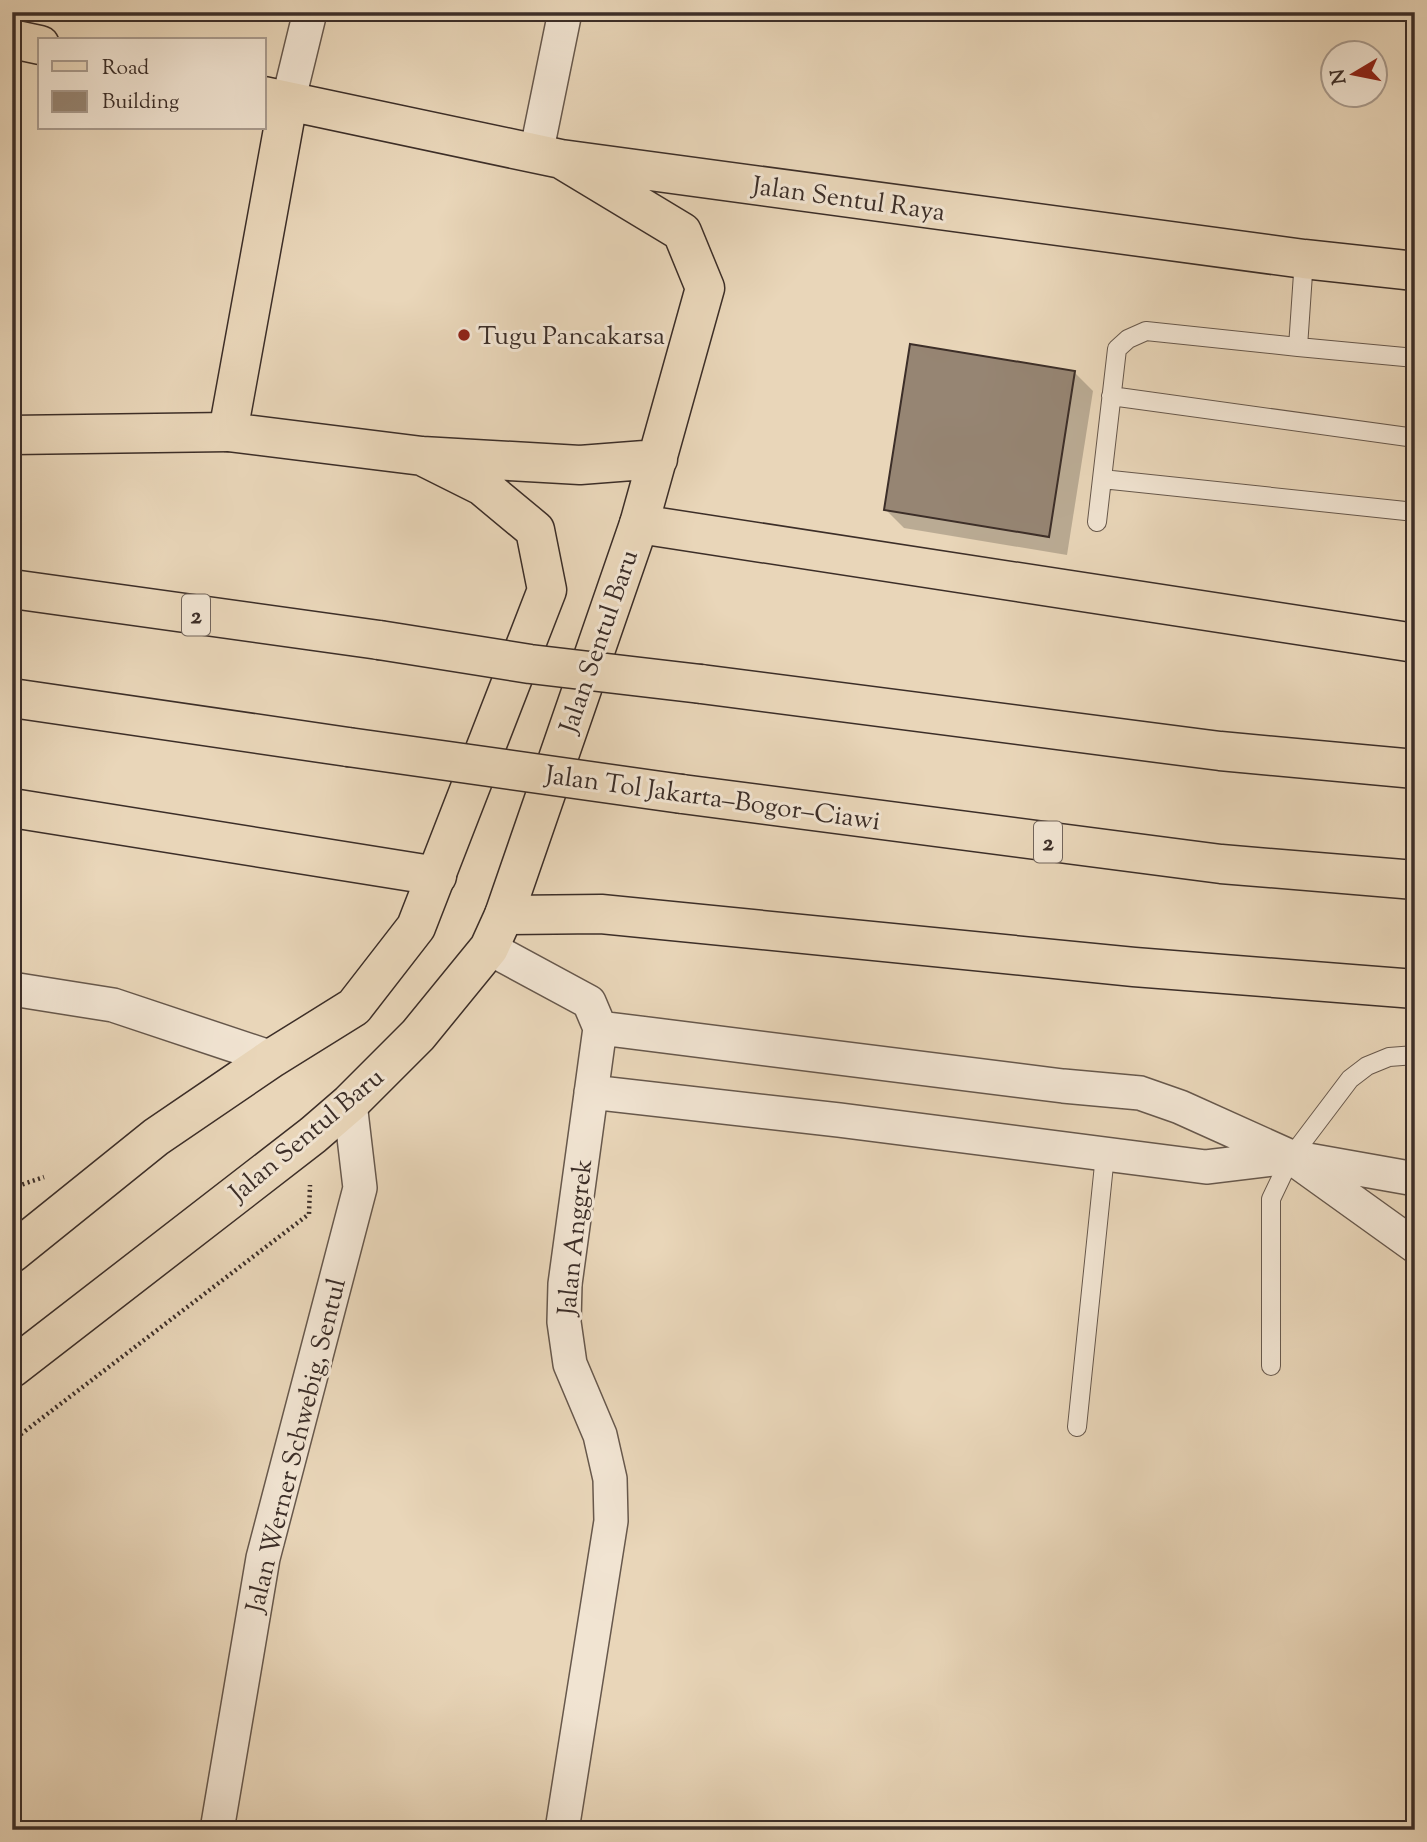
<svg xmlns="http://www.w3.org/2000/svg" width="1427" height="1842" font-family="'Sorts Mill Goudy',serif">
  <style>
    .shadow { fill: #0003 }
    .building { fill: #968573; stroke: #3c2e28; stroke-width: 2 }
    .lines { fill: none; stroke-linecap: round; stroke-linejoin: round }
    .lane-casing { stroke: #67584c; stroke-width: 20 }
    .street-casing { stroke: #67584c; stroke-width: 36 }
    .primary-casing { stroke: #3c2e28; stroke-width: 41 }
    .highway-casing { stroke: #3c2e28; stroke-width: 41 }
    .path { stroke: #3c2e28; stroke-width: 4.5; stroke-dasharray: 2 3.5; stroke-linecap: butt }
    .lane { stroke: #f1e4d2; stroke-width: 18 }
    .street { stroke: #f1e4d2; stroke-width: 33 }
    .primary { stroke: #e9d6b9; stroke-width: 38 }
    .highway { stroke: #e9d6b9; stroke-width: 38 }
    .highway-bridge-casing { stroke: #3c2e28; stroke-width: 41; stroke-linecap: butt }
    .highway-bridge { stroke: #e9d6b9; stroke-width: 38 }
    .poi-dot { fill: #8f2418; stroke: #f1e4d2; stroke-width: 2.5 }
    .labels { text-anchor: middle; stroke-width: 6; stroke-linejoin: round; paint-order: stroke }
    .shield { fill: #f1e4d2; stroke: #72655b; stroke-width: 2 }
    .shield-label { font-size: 24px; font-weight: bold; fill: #3c2e28 }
    .street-label { font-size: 26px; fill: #3c2e28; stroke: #f1e4d2 }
    .poi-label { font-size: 26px; fill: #3c2e28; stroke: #f1e4d2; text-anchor: start }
  </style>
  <rect width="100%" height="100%" fill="#e9d6b9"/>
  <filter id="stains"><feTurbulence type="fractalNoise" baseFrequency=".00286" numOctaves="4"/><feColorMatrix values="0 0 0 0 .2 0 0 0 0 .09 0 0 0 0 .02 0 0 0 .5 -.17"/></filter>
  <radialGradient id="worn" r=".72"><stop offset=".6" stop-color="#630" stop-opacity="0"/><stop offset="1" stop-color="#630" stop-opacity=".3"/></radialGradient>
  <path class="shadow" d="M1075 373 1093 391 1067 555 904 528 885 509Z"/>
  <path class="building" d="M910 344 1075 371 1049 537 884 510Z"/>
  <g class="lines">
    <defs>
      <path id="lane" d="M1304 259 1298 347 1415 358
        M1111 396 1415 438
        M1102 479 1415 512
        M1097 522 1117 349 1128 339 1146 331 1298 347
        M1271 1366V1199L1291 1157 1350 1079 1367 1066 1389 1057 1415 1055
        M1077 1427 1105 1155"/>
      <path id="street" d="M288 102 310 12
        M536 154 565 12
        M489 948 589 1002 600 1028 565 1284 564 1322 570 1364 600 1435 610 1479 611 1521 562 1830
        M12 989 113 1005 272 1058
        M600 1028 1063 1086 1140 1093 1180 1107 1291 1157 1415 1246
        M591 1092 839 1120 1206 1167 1291 1157 1415 1179
        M217 1830 263 1558 360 1188 350 1103"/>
      <path id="primary" d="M12 39 40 45
        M264 96 561 159 1304 259 1415 271
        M288 102 228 432 422 456 580 465 658 459
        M12 1253 156 1137 272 1058 354 1007 416 927 547 590 535 530 482 486 422 456
        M12 1368 313 1135 350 1103 418 1035 489 948 504 915 639 524 705 288 682 232 561 159"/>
      <path id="highway" d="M12 435 228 432
        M639 524 1415 643
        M12 589 379 640
        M701 684 1220 751 1415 769
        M12 698 348 747
        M682 794 1221 864 1415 880
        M12 808 437 876
        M504 915 601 914 1134 967 1415 989"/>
    </defs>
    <use href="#lane" class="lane-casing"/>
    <use href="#street" class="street-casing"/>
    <use href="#primary" class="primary-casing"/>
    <use href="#highway" class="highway-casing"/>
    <path class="path" d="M12 1188 44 1177
      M12 1441 309 1214 310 1185"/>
    <use href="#lane" class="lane"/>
    <use href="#street" class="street"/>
    <use href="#primary" class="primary"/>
    <use href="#highway" class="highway"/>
    <defs>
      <path id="highway-bridge" d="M379 640 530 664 701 684
        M348 747 682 794"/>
    </defs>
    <use href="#highway-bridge" class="highway-bridge-casing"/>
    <use href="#highway-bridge" class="highway-bridge"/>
  </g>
  <circle class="poi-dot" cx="464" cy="335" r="7"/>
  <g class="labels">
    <g class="shield">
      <rect x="182" y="594.5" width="28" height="41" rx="5"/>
      <rect x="1034" y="821.5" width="28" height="41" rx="5"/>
    </g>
    <g class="shield-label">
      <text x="196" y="623">2</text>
      <text x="1048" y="850">2</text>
    </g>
    <g class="street-label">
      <text transform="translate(849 198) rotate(8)" y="9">Jalan Sentul Raya</text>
      <text transform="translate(598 641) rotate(-71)" y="9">Jalan Sentul Baru</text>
      <text transform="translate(713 797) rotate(8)" y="9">Jalan Tol Jakarta–Bogor–Ciawi</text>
      <text transform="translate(306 1134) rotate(-40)" y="9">Jalan Sentul Baru</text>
      <text transform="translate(574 1237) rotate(-84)" y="9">Jalan Anggrek</text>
      <text transform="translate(295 1445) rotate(-76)" y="9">Jalan Werner Schwebig, Sentul</text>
    </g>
    <g class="poi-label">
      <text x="478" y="344">Tugu Pancakarsa</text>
    </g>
  </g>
  <rect width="1427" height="1842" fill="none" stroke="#e9d6b9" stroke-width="42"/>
  <rect x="14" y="14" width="1399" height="1814" fill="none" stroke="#3c2e28" stroke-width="3.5"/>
  <rect x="21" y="21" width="1385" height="1800" fill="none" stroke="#3c2e28" stroke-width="2"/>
  <rect x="38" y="38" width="228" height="91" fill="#f1e4d2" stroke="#a99b8e" stroke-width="2"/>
  <rect x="52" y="61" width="35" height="10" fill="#e9d6b9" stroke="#a99b8e" stroke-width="2"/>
  <text x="102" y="74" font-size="21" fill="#3c2e28">Road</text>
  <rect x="52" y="91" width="35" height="21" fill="#968573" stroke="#a99b8e" stroke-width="2"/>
  <text x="102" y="108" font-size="21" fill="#3c2e28">Building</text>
  <g transform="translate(1354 74) rotate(260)"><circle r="33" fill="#f1e4d2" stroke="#a99b8e" stroke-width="2"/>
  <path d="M0-5L12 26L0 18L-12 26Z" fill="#8f2418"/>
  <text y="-10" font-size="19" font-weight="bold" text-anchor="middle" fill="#3c2e28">N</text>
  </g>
  <rect width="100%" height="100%" filter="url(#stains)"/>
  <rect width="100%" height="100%" fill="url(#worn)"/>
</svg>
